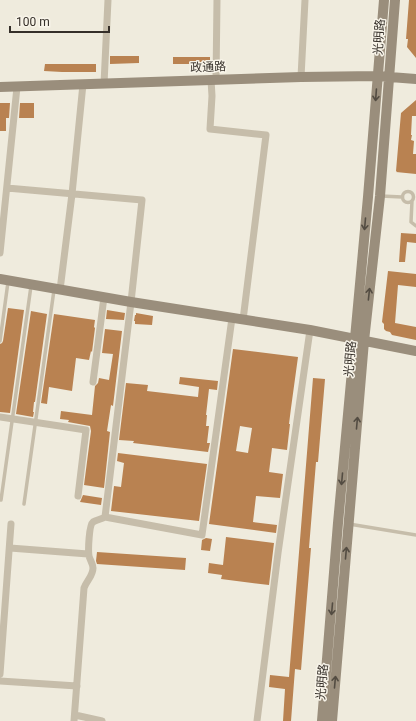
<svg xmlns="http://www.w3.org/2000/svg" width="416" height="721" font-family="Roboto,'Noto Sans SC',sans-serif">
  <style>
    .building { fill: #b98251; fill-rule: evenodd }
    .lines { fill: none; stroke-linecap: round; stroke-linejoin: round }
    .lane { stroke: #c6bdaa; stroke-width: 3.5 }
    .street { stroke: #c6bdaa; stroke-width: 7 }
    .secondary { stroke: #9a8e7c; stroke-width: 10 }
    .oneway { stroke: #534c42 }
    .labels { text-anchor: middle; stroke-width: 3; stroke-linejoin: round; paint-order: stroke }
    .street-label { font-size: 12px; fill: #352f29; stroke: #f8f4e9 }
  </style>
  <rect width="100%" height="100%" fill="#efebdd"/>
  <path class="building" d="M409 0H416V58L407 47 408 39H406Z
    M110 56H139V63L110 64Z
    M173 57H210V64H173Z
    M45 64H96V72H62L44 71Z
    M416 100V116H412L411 135H412L411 140 414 141 413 154H416V174L396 172 397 171H396L401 113Z
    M0 103H10L9 118H6V131H0Z
    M20 103H34V118H19Z
    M401 233 416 234V243L407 242 405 262H399Z
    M388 271 416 274V287L398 285 395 323 416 327V340L392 335 390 332 386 331 384 329V324L382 322Z
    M8 308 24 310 10 413 0 412V344L2 343 3 341Z
    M107 310 125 313 124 320 106 319Z
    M31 311 47 314 35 402H34L33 412H34L33 417 16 414Z
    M136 313 153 316 152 325 135 324V321H134L135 315H136Z
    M54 314 95 320 94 327 95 328 92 352 91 351 89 360 76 358 72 391 49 387 47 404 41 403Z
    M105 329 122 331 113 406 111 405 107 431 110 432 104 488 84 485 91 431 90 426 68 422 69 420 60 419 61 411 92 415 95 386 98 383 99 378 109 380 113 354 102 353Z
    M233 349 298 357 291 408 289 424H290L287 450 272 448 269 472 283 474 280 498 256 496 253 522 277 525 276 533 209 524ZM240 426 252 428 248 453 236 451Z
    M180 377 218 381 217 390 209 389 206 415H207L206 426H209L207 443H210L208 452 133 443 134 441 119 440 126 383 148 385 147 391 198 397 199 387 179 384Z
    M313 378 325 379 318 462H316L309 548H311L301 670 295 669 291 721H283L285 689 269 687 270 675 289 677Z
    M118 453 207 464 199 521 111 511 114 486 121 487 124 463 117 461Z
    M83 495 102 498 101 505 80 502Z
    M226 537 274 543 269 585 221 579 222 575 208 573 209 563 223 565Z
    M206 538 212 539 210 551 201 550 202 540Z
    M97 552 186 558 185 570 97 564 96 561Z"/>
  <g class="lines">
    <path class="lane" d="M402.5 197a5.5 5.5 0 1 1 11 0a5.5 5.5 0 1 1-11 0Z
      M381 196 402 197
      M412 201 411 222 416 226
      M0 341 8 282
      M1 500 31 286
      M24 504 54 290
      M349 524 416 535"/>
    <path class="street" d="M301 77 305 0
      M211 80 212 96 210 129 266 135 243 320
      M216 80 217 0
      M104 84 108 0
      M7 188 142 200 131 302 105 517 202 535 232 318
      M0 253 17 87
      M60 290 72 194 83 84
      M93 382 104 297
      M0 417 86 430 78 496
      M10 548 88 554
      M0 674 11 524
      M0 681 77 686
      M75 715 102 721
      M74 721 84 588C87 580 93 576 93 568 93 564 90 560 89 556 88 550 89 525 93 522 96 520 102 519 105 517
      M257 721 278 553 310 330"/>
    <path class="secondary" d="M0 87 301 77 377 76 416 79
      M0 279 131 302 310 330 416 351
      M322 721 338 523 368 197 384 0
      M332 721 364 341 380 196 395 0"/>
  </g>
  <defs><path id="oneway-shaft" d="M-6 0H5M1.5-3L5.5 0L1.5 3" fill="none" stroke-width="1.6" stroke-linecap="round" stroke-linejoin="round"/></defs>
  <g class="oneway">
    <use href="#oneway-shaft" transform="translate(376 95) rotate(94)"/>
    <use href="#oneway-shaft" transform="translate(365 224) rotate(95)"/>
    <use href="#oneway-shaft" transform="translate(369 294) rotate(-84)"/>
    <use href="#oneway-shaft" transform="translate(357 423) rotate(-85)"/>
    <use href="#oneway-shaft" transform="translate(342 479) rotate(95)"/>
    <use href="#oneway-shaft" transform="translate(346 553) rotate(-85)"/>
    <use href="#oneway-shaft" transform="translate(332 609) rotate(95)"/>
    <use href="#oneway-shaft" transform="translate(335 682) rotate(-85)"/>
  </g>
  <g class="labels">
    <g class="street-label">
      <text transform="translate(379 37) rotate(-86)" y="4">光明路</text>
      <text transform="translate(208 67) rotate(-2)" y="4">政通路</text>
      <text transform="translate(350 359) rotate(-85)" y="4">光明路</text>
      <text transform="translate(322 682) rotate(-85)" y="4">光明路</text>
    </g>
  </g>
  <path d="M10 26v6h99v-6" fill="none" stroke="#352f29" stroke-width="2"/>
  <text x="16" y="26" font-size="12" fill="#352f29" stroke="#f8f4e9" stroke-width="3" paint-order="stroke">100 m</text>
</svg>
